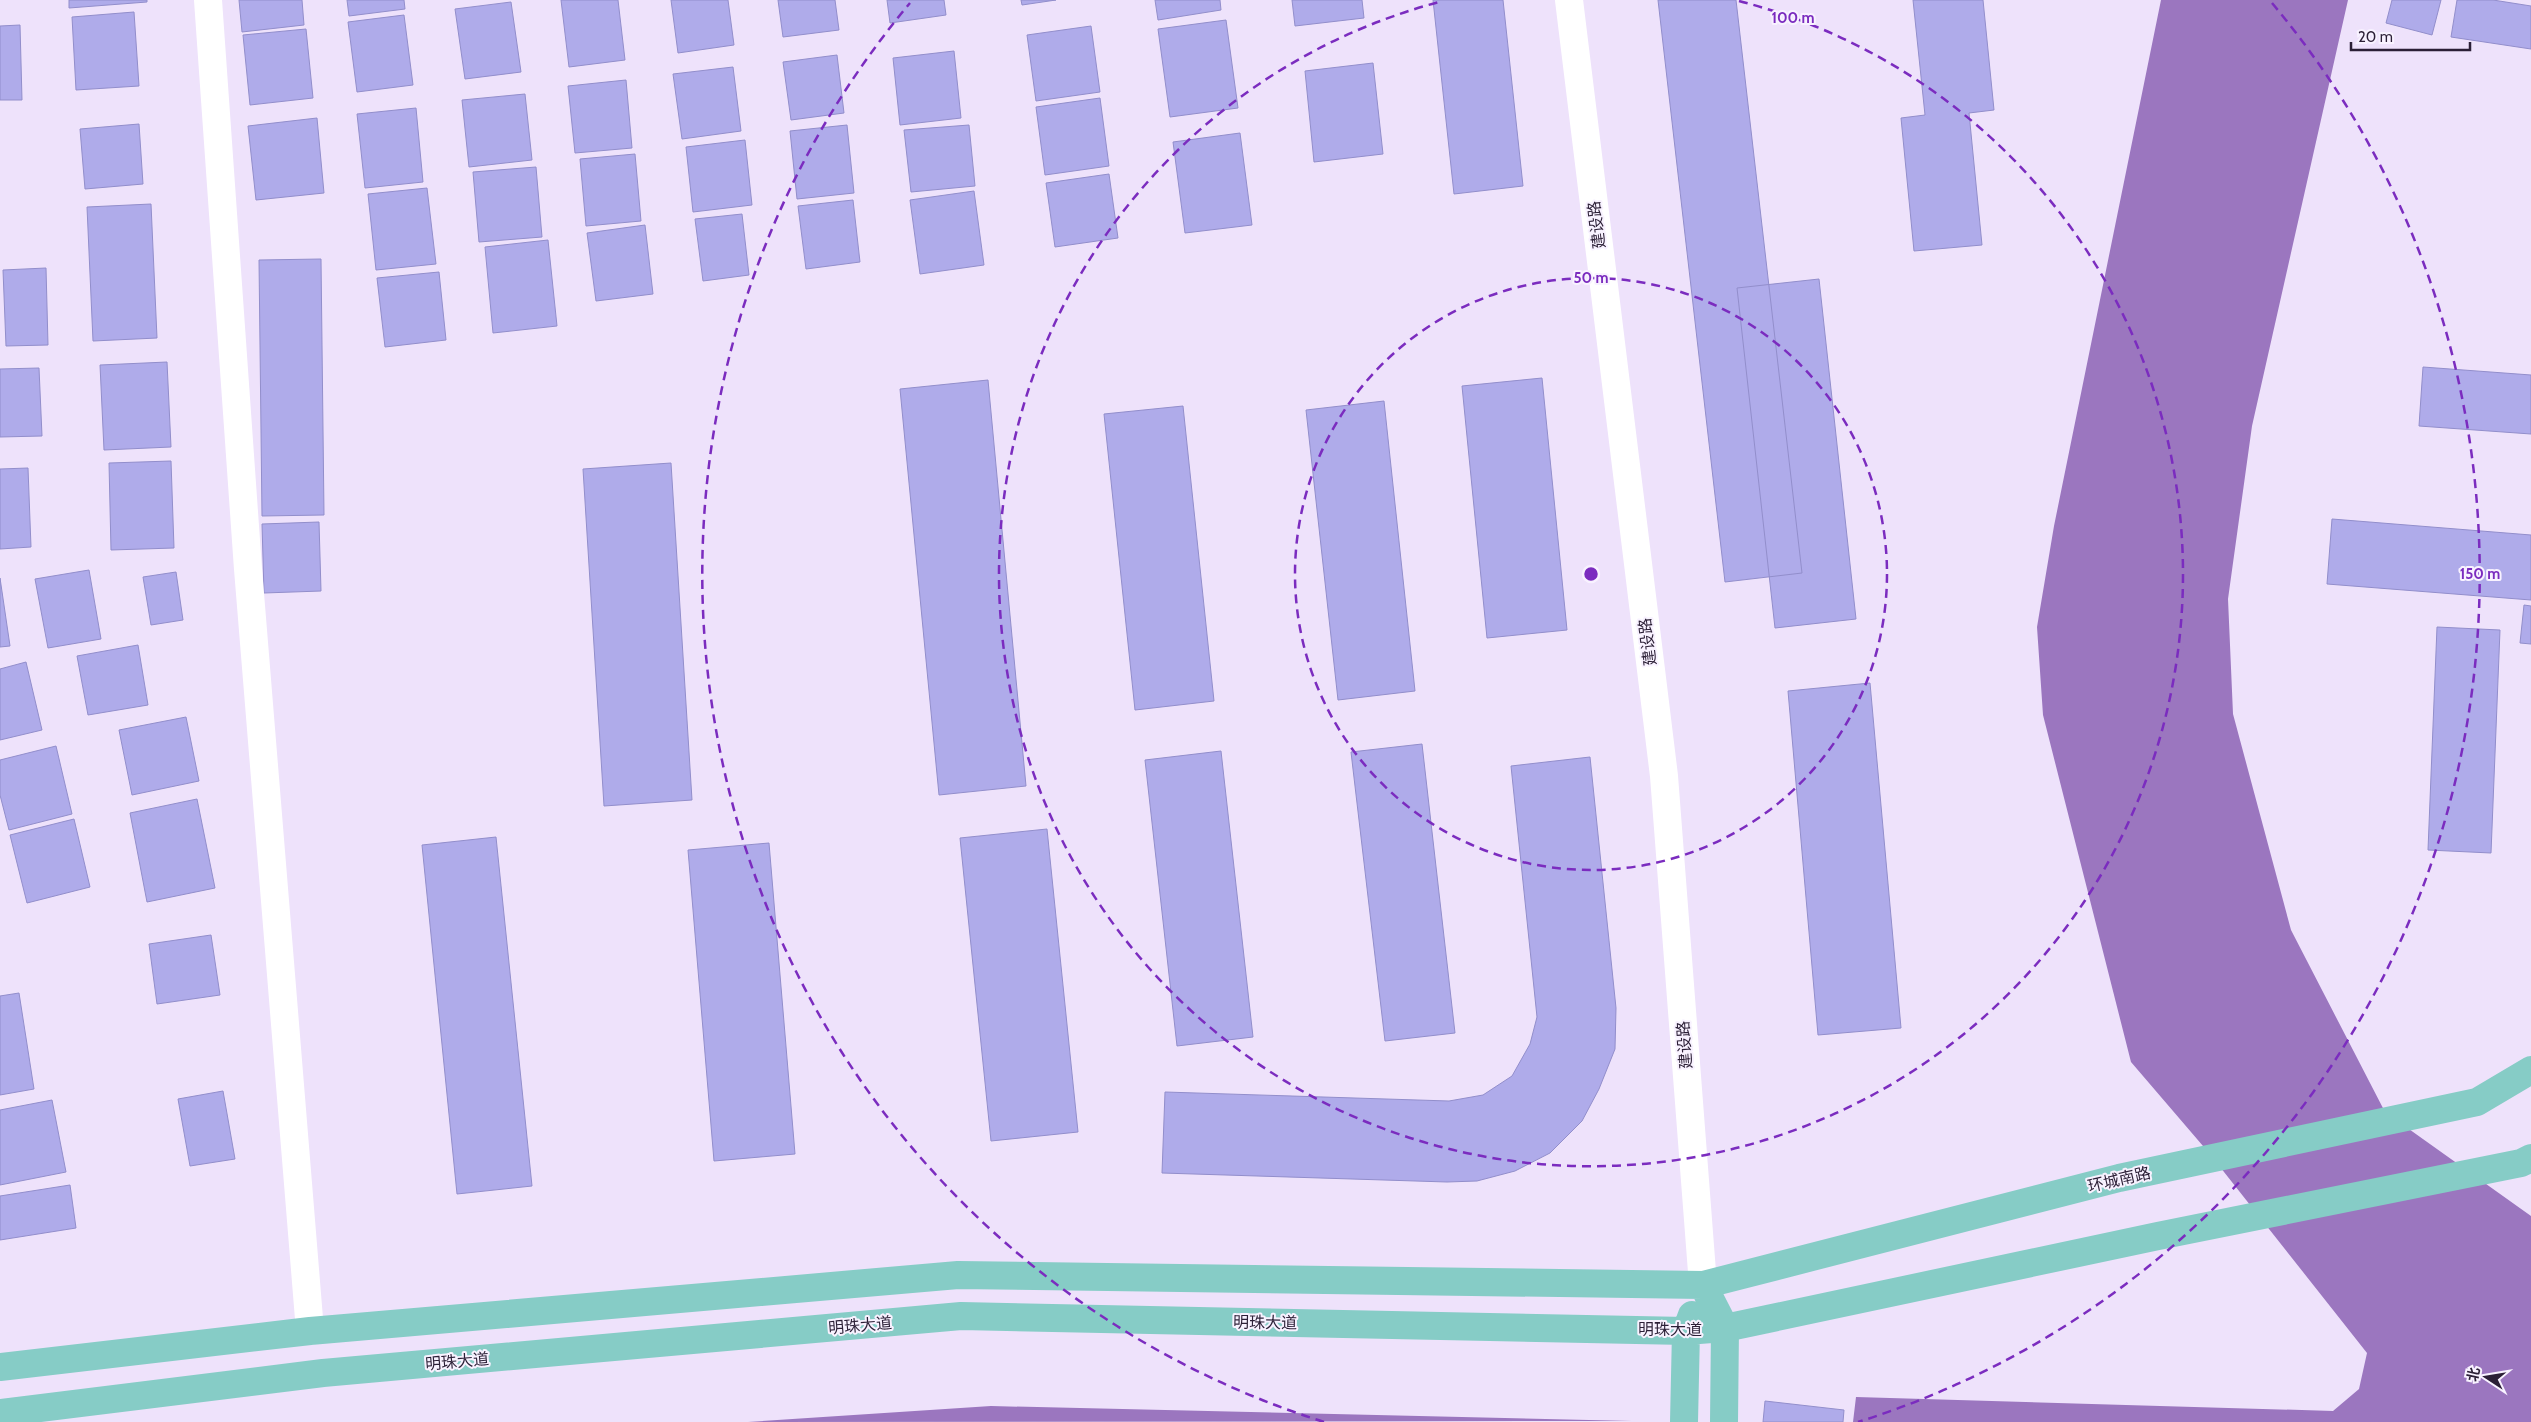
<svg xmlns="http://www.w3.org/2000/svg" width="2531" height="1422" font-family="Cabin,'Noto Sans SC',sans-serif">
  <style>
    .water { fill: #9b76bf }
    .building { fill: #afabea; stroke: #928ecb }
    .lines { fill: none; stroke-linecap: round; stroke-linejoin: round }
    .minor { stroke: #fff; stroke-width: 28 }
    .major { stroke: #86ccc6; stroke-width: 28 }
    .ring { fill: none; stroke: #7b2cbf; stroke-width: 2.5; stroke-dasharray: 9 6 }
    .labels { text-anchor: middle; stroke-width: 4; stroke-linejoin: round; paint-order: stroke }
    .street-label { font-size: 16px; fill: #2b1f36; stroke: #f8f2ff }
    .centre { fill: #7b2cbf; stroke: #f8f2ff; stroke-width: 2.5 }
    .ring-label { font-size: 15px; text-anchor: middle; font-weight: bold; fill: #7b2cbf; stroke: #f8f2ff; stroke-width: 4; stroke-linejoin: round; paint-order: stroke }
  </style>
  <rect width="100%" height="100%" fill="#eee2fb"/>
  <path class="water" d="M2161 0H2348L2252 426 2228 599 2233 714 2291 930 2385 1112 2531 1216V1422H1853L1856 1397 2333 1411 2359 1389 2367 1353 2209 1153 2131 1062 2043 715 2037 627 2054 526Z
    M991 1406 1632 1421 748 1422Z"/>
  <path class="building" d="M69 0H147V2L69 8Z
    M239 0H302L304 25 242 32Z
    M347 0H404L405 9 349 16Z
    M561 0H618L625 60 569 67Z
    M671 0H728L734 45 678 53Z
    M778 0H835L839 30 783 37Z
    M887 0H944L946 15 890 23Z
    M1021 0H1056L1022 5Z
    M1155 0H1220L1221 10 1158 20Z
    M1292 0H1362L1364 18 1295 26Z
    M1433 0H1503L1523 186 1454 194Z
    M1658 0H1736L1802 573 1725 582Z
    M1913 0H1983L1994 110 1969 113 1982 245 1914 251 1901 118 1925 115Z
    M2392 0H2441L2432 35 2386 23Z
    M2457 0H2493L2531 6V49L2451 37Z
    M511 2 521 72 465 79 455 9Z
    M134 12 139 86 76 90 72 17Z
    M404 15 413 85 357 92 348 22Z
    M1226 20 1238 108 1170 117 1158 29Z
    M20 25 22 100H0V26Z
    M1091 26 1100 92 1036 101 1027 35Z
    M306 29 313 98 250 105 243 35Z
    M954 51 961 118 900 125 893 58Z
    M837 55 844 113 791 120 783 62Z
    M1373 63 1383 154 1314 162 1305 71Z
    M733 67 741 131 682 139 673 74Z
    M626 80 632 148 575 153 568 86Z
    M525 94 532 160 469 167 462 100Z
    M1100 98 1109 166 1045 175 1036 107Z
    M416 108 423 182 365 188 357 114Z
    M317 118 324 193 256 200 248 126Z
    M139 124 143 184 85 189 80 129Z
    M847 125 854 193 797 199 790 131Z
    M969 125 975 186 911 192 904 130Z
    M1240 133 1252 225 1185 233 1173 142Z
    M745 140 752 205 693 212 686 147Z
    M635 154 641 221 586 226 580 159Z
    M536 167 542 237 479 242 473 172Z
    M1109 174 1118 238 1055 247 1046 183Z
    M427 188 436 264 376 270 368 194Z
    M974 191 984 265 920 274 910 200Z
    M853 200 860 262 806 269 798 206Z
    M151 204 157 338 93 341 87 207Z
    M742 214 749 275 703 281 695 219Z
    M645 225 653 294 596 301 587 233Z
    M548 240 557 326 493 333 485 247Z
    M321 259 324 515 262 516 259 260Z
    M46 268 48 345 6 346 3 270Z
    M439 272 446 340 385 347 377 278Z
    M1819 279 1856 619 1775 628 1737 288Z
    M167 362 171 447 104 450 100 365Z
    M2423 367 2531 375V434L2419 426Z
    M39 368 42 436 0 437V369Z
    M1542 378 1567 630 1487 638 1462 386Z
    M988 380 1026 786 939 795 900 389Z
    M1384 401 1415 691 1338 700 1306 410Z
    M1183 406 1214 701 1135 710 1104 414Z
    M171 461 174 548 111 550 109 463Z
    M671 463 692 800 604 806 583 469Z
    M28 468 31 547 0 549V469Z
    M2332 519 2531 535V600L2327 584Z
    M319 522 321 591 264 593 262 524Z
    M89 570 101 639 48 648 35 579Z
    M176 572 183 620 151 625 143 577Z
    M0 578 10 646 0 647Z
    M2524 605 2531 606V644L2520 643Z
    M2437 627 2500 630 2491 853 2428 850Z
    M138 645 148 705 88 715 77 656Z
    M26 662 42 730 0 740V669Z
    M1870 683 1901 1028 1818 1035 1788 691Z
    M186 717 199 781 132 795 119 730Z
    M1422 744 1455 1033 1385 1041 1351 752Z
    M56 746 72 814 9 830 0 795V760Z
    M1221 751 1253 1037 1177 1046 1145 760Z
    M1590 757 1616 1008 1615 1049 1599 1089 1582 1121 1550 1153 1515 1171 1477 1181 1447 1182 1162 1173 1165 1092 1449 1101 1483 1095 1512 1076 1530 1044 1537 1017 1511 766Z
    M197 799 215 888 147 902 130 813Z
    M74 819 90 887 27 903 10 835Z
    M1047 829 1078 1132 991 1141 960 838Z
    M496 837 532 1186 457 1194 422 845Z
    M769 843 795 1154 714 1161 688 850Z
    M211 935 220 995 157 1004 149 944Z
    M19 993 34 1089 0 1095V996Z
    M223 1091 235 1159 190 1166 178 1099Z
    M52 1100 66 1172 0 1185V1110Z
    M70 1185 76 1228 0 1240V1196Z
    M1765 1401 1844 1410 1843 1422H1763Z"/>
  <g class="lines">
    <path class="minor" d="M208 0 248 569 310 1331
      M1569 0 1664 776 1703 1285"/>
    <path class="major" d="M1703 1285 1725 1328 1724 1422
      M0 1367 310 1331 958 1275 1703 1285 2119 1178 2477 1102 2531 1070
      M0 1413 323 1373 961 1316 1686 1331 1725 1328 2158 1236 2521 1163 2531 1158
      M1684 1422 1686 1331 1692 1315"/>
  </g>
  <g class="ring">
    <circle cx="1591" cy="574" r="296"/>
    <path d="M1739 1A592 592 0 1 1 1443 1"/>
    <path d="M1324 1422A889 889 0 0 1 910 3M2272 3A889 889 0 0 1 1858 1422"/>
  </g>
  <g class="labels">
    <g class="street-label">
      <text transform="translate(1596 225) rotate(-97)" y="6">建设路</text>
      <text transform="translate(1647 642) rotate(-97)" y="6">建设路</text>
      <text transform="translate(1684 1045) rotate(-94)" y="6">建设路</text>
      <text transform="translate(2119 1179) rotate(-13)" y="6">环城南路</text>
      <text transform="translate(1265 1322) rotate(1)" y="6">明珠大道</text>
      <text transform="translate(860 1325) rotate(-5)" y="6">明珠大道</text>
      <text x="1670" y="1335">明珠大道</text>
      <text transform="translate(457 1361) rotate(-5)" y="6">明珠大道</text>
    </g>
  </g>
  <circle cx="1591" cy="574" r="8" class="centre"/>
  <g class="ring-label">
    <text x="1793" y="23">100 m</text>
    <text x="1591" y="283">50 m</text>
    <text x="2480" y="579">150 m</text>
  </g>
  <g transform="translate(2486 1377) rotate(282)" stroke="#f8f2ff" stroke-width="4" paint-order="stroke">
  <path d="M0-4L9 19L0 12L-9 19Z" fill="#2b1f36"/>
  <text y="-8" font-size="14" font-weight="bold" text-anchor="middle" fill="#2b1f36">北</text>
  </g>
  <path d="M2351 42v8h119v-8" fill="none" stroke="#2b1f36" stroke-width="2.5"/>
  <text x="2358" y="42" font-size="15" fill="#2b1f36" stroke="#f8f2ff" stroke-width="4" paint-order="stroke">20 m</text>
</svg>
